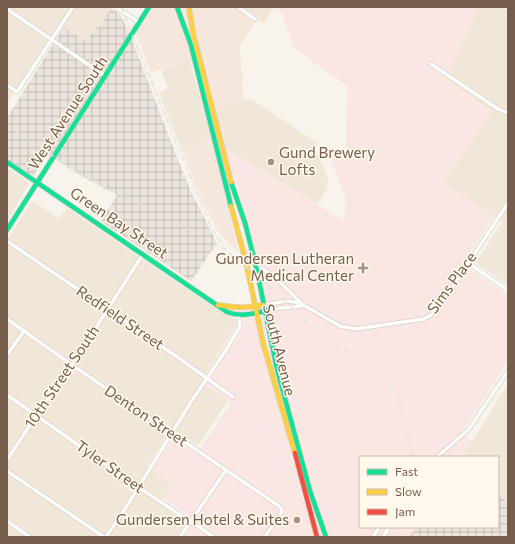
<svg xmlns="http://www.w3.org/2000/svg" width="515" height="544" font-family="Commissioner,sans-serif">
  <style>
    .residential { fill: #f1e7d9 }
    .commercial { fill: #f6e7dd }
    .industrial { fill: url(#industrial-grid) }
    .medical { fill: #fae6e3 }
    .lines { fill: none; stroke-linecap: round; stroke-linejoin: round }
    .street-casing { stroke: #d7d1ca; stroke-width: 5 }
    .fast-casing { stroke: #d7d0c8; stroke-width: 6 }
    .slow-casing { stroke: #d7d0c8; stroke-width: 6 }
    .jam-casing { stroke: #d7d0c8; stroke-width: 6 }
    .street { stroke: #fefdfc; stroke-width: 3.5 }
    .fast { stroke: #16e098; stroke-width: 4.5 }
    .slow { stroke: #ffcf43; stroke-width: 4.5 }
    .jam { stroke: #f24e42; stroke-width: 4.5 }
    .rail { stroke: #e5e3e5; stroke-width: 1.5; stroke-dasharray: 6 4; stroke-linecap: butt }
    .poi-dot { fill: #a49283; stroke: #fff9ed; stroke-width: 1.5 }
    .labels { text-anchor: middle; stroke-width: 3; stroke-linejoin: round; paint-order: stroke }
    .street-label { font-size: 15px; fill: #775d4b; stroke: #fff9ed }
    .poi-label { font-size: 15px; fill: #775d4b; stroke: #fff9ed; text-anchor: end }
  </style>
  <defs>
    <pattern id="industrial-grid" width="8" height="8" patternUnits="userSpaceOnUse"><rect width="8" height="8" fill="#ebe4dc"/><path d="M0 4h8M4 0v8" fill="none" stroke="#c3bcb4"/></pattern>
  </defs>
  <rect width="100%" height="100%" fill="#f8f4ec"/>
  <path class="residential" d="M7 7H109L111 8 98 28 97 27 86 41 59 23 7 103Z
    M238 7H273V8L264 23Z
    M496 7 508 9V285L475 263 502 222 443 182 491 111 446 80 477 9Z
    M190 61 204 111 244 99 254 101 318 143 315 149 328 178 327 189 317 204 212 140 181 148 159 93 168 88 161 70Z
    M7 168 27 181 29 184 7 221Z
    M32 201 59 218 67 208 210 305 223 313 236 319 237 320 236 326 202 380 228 400 198 446 171 428 147 467 172 485 159 503 186 523 176 537H7V240Z
    M508 384V502L498 495V457H462Z"/>
  <path class="commercial" d="M147 7H238L257 19 240 47 244 99 216 108 202 58 151 72 135 31Z
    M212 140 221 171 238 252 218 232 199 194 181 148Z"/>
  <path class="industrial" d="M111 8 121 15 134 45 176 155 192 194 217 243 191 281 101 221 117 195 81 176 47 154 33 176H31L7 159V118L64 27 86 41 97 27 99 28Z
    M498 495 508 502V537H401L407 527H498Z"/>
  <path class="medical" d="M275 7H478L446 80 491 111 443 181 494 217 462 264 508 295V361L468 423 461 431 472 441 462 457H360V527H416L409 537H184L196 520 163 498 172 485 152 471 173 439 197 454 231 403 206 386 242 330 244 320 246 318 269 316 254 246 234 182 224 147 344 221 346 198 326 147 346 160 347 86 294 48 282 13 274 8Z"/>
  <g class="lines">
    <defs>
      <path id="street" d="M116 7 140 23
        M238 7 255 19
        M7 9 105 76
        M431 64 498 109 508 113
        M7 85 17 92 73 7
        M7 241 176 356 233 397
        M468 263 508 290
        M256 266 263 269 277 279 303 305
        M264 305 287 301 295 302 307 307 340 326 356 329 424 319 431 315 440 306 508 203
        M265 311 281 308 301 306
        M7 319 72 365 279 506 282 509 281 513 265 537
        M7 355 24 331
        M7 395 138 487 214 537
        M437 457 469 429 508 371
        M7 460 36 416 72 365 143 254
        M7 471 104 537
        M7 521 30 537
        M106 537 125 509 191 402 226 350 240 326 239 315
        M180 537 226 470
        M373 537 379 527
        M383 537 389 527"/>
      <path id="fast" d="M177 7 191 45 231 206
        M7 162 227 312C240 317 252 314 265 311
        M231 182 245 223 256 266 277 369 310 491 326 537
        M7 230 149 7"/>
      <path id="slow" d="M189 7 193 33 231 182
        M231 206 246 262 263 343 295 453
        M218 305C234 308 248 308 264 305"/>
      <path id="jam" d="M295 453 317 537"/>
    </defs>
    <use href="#street" class="street-casing"/>
    <use href="#fast" class="fast-casing"/>
    <use href="#slow" class="slow-casing"/>
    <use href="#jam" class="jam-casing"/>
    <use href="#street" class="street"/>
    <use href="#fast" class="fast"/>
    <use href="#slow" class="slow"/>
    <use href="#jam" class="jam"/>
    <path class="rail" d="M121 7 211 227 215 234 223 245
      M7 125 80 174 141 205
      M177 224 209 240 226 250 282 297 304 320 316 330 334 343 364 359 376 369 386 379 398 398 402 411 413 457
      M393 537 400 527"/>
  </g>
  <g class="poi-dot">
    <circle cx="271" cy="162" r="4"/>
    <path d="M361 262h4v4h4v4h-4v4h-4v-4h-4v-4h4z"/>
    <circle cx="297" cy="520" r="4"/>
  </g>
  <g class="labels">
    <g class="street-label">
      <text transform="translate(68 113) rotate(-57)" y="5">West Avenue South</text>
      <text transform="translate(119 223) rotate(34)" y="5">Green Bay Street</text>
      <text transform="translate(452 283) rotate(-54)" y="5">Sims Place</text>
      <text transform="translate(120 318) rotate(34)" y="5">Redfield Street</text>
      <text transform="translate(279 350) rotate(76)" y="5">South Avenue</text>
      <text transform="translate(62 377) rotate(-56)" y="5">10th Street South</text>
      <text transform="translate(146 416) rotate(34)" y="5">Denton Street</text>
      <text transform="translate(110 467) rotate(35)" y="5">Tyler Street</text>
    </g>
    <g class="poi-label">
      <text x="279" y="158" text-anchor="start">Gund Brewery<tspan x="279" dy="17">Lofts</tspan></text>
      <text x="354" y="264">Gundersen Lutheran<tspan x="354" dy="17">Medical Center</tspan></text>
      <text x="289" y="525">Gundersen Hotel &amp; Suites</text>
    </g>
  </g>
  <rect width="515" height="544" fill="none" stroke="#775d4b" stroke-width="16"/>
  <rect x="359" y="456" width="140" height="72" fill="#fff9ed" stroke="#c9bbac"/>
  <rect x="367" y="469" width="20" height="6" fill="#16e098" stroke="#c9bbac"/>
  <text x="395" y="476" font-size="12" fill="#775d4b">Fast</text>
  <rect x="367" y="489" width="20" height="6" fill="#ffcf43" stroke="#c9bbac"/>
  <text x="395" y="496" font-size="12" fill="#775d4b">Slow</text>
  <rect x="367" y="509" width="20" height="6" fill="#f24e42" stroke="#c9bbac"/>
  <text x="395" y="516" font-size="12" fill="#775d4b">Jam</text>
</svg>
